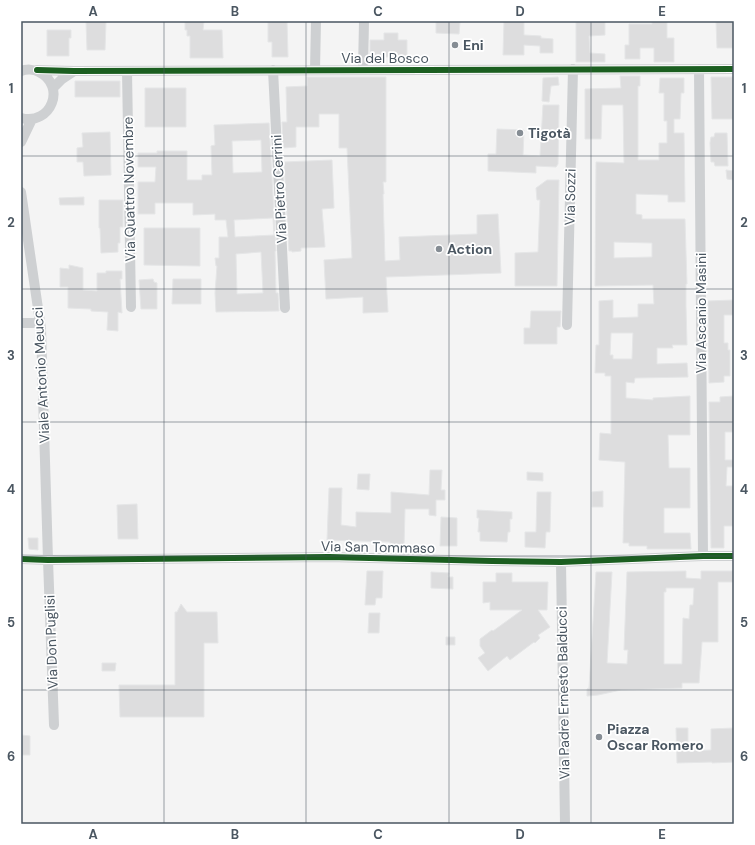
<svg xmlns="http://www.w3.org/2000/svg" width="755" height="845" font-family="'DM Sans',sans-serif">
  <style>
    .building { fill: #ddddde; stroke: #e5e6e7; fill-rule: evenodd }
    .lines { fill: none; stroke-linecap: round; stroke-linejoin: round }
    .minor { stroke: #ced0d2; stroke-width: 10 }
    .cycleway-casing { stroke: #fff; stroke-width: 8 }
    .cycleway { stroke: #1b5e20; stroke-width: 6 }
    .grid { fill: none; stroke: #4a5661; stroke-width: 1; stroke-opacity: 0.55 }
    .poi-dot { fill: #868d94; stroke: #fff; stroke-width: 1.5 }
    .labels { text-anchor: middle; stroke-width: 3.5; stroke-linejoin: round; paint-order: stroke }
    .poi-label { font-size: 14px; font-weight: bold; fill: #4a5661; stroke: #fff; text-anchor: start }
    .street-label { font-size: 14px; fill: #4a5661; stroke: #fff }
    .neatline { fill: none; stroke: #4a5661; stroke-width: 1.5 }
    .grid-label { font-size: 13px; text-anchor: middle; font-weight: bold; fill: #4a5661 }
  </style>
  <rect width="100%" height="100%" fill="#f4f4f4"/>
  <path class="building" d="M86 21H106L105 50H87Z
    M185 21H204L203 30H222L223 58H190V36H187V30H185Z
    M272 21H287L288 57H272V42H268V22H272Z
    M436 21 460 22 459 34 436 33Z
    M504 21H524V35L541 36V38L553 39V53H540V46L524 45V55H503Z
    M576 21H605V35L589 36 590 53 605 54V62H576Z
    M652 21H667V38H674V62H654V48H640V59H625V45H629V24H652Z
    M716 21H733V48H717Z
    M47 30H71V38H69V56H47Z
    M384 33H398V40H407V57H370V40H384Z
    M620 76H640V86H638V160H659V143H667V121H664V93H659L660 78H684V93H681L680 119H674V133H684L685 202H668V195L636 194V214L642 215V219H685L687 284H686V307L687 345H672L673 348H657V364L687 363 688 377 635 378 634 383 626 382V398L653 400V398L690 396V435H668L669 468H690V508H664V533H690L691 549H647V546H629V543H623L625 462 599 460 600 433 611 434V376H605V373H595L596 345H599V301L613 300V318L638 317V304H654L653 285 595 286 596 162 624 163 623 105H602L601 139H585V89L621 88ZM614 242 652 243V257L614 258ZM611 333H633L632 359H613V355H610Z
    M307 77H386V182H383L384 194H383L385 261 400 260 399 237 477 234V215L498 214 501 273 386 277 388 312 363 313V297L326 299 324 260 352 258 347 148H339V114H319V127H296V147L283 148 282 122H287L286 87 307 86Z
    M558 77 559 85 551 86 549 102 542 101 543 78Z
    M711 77H734V119H712Z
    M75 81H120V97H75Z
    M145 88H186V127H145Z
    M543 105H559L558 164 556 167 536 166V173L488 171V154H496L497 129 524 130 523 155 540 156Z
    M269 123 276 251H275L276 293H278L279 311 216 312 215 293 217 266H216L215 258H219V237H228L226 220H215V214L193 215V203H155V214H138V182H155L156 167H138V153H157V151H187V180H202V175H212L211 146 215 145 214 125ZM261 140 262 172 233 173 232 141ZM273 218 274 235 235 237 234 220ZM261 252 263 293 237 294 236 254Z
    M110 132 111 175 84 176 83 162H77V148L83 147 82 133Z
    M715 133H727L728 166H715L714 162H711L710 143 711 137H714Z
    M332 160 334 208 322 209 325 247 301 248V251L292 252V251H289L284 162Z
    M726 170 734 171V180L727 179Z
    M547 180H559L557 286H515V253L538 252 540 200H537L536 188Z
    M84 197V205H60L59 198Z
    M99 200H123V227H120V243H118V252L101 253 100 228H99Z
    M144 228H200V266L144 265Z
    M69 265 83 268V290L97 291V273H106V271H122V279H120L122 313 118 312V331L107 330 108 312 91 311V309L68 308V287H60V268L69 269Z
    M153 279 154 282 157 283V309H141L139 280Z
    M173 279H201V304H172Z
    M734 300V315H724V343H728V350H730V376H724V382L709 383 708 301Z
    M531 311H561L560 327H557V344H524V328H530Z
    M734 396V432H725V460H734V467H727L726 486H734V526H724V548H711L709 402H720V397Z
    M430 470H442L441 490H445V500H436V516L429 515V509H405L404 546H390V542L327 540 329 488H342L341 525 356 527V512L391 513V492L429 495Z
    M527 472 543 473V481L527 480Z
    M358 474H370L369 490 357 489Z
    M603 491V507H592V492Z
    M537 492H551L550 532H546L545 548 525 547V532H536Z
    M137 504 138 539H118L117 505Z
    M477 510 512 512V519H510V532H508L507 542 480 541V532H478L479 518H477Z
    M441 517 457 518V546H440Z
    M28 538H38V550L29 549Z
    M367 571H383L382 598H376L375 605H365Z
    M686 571V578L701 579V571H733V582H718V642H702L699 683H682V688L621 690 598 695 587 696V689L589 688 596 572H612L607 663 627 664 628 650H624L627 572ZM666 588H694L693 605H690L689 619 683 618 682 664H664V592H666Z
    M431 572 449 573 448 577H453V589L431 588Z
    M496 573H512V582H548L547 610H538L550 627 538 635 540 638 535 643 534 642 510 660 507 656 488 671 478 658 485 653 480 646V639L492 630 493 631 522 610H490V602L483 603V582H496Z
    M181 604 187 612H217L218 643H204V717H120L119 685H175V612H177Z
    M369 613H380L379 633H368Z
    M446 637H455V645H446Z
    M102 663H116L115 671H102Z
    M676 728H688V751L711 750V729L734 728V762L712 763V762L677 763Z
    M21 735 30 736V755H21Z"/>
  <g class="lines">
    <path class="minor" d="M699 69 703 556
      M37 70 74 71 734 69
      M273 70 285 308
      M315 70 316 21
      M363 70 364 21
      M21 71C26 69 34 69 39 72 67 86 51 126 21 118
      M127 71 131 307
      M53 88 62 79 74 71
      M21 142 32 119
      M21 192 41 329 48 560 54 725
      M21 323H40
      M567 325 573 69
      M21 559 48 560 329 557 492 561 561 562 703 556H734
      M561 562 565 824"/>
    <defs>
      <path id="cycleway" d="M37 70 74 71 734 69
        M21 559 48 560 329 557 492 561 561 562 703 556H734"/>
    </defs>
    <use href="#cycleway" class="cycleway-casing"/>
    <use href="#cycleway" class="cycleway"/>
  </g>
  <path class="grid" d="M164 21V824M306 21V824M449 21V824M591 21V824M21 156H734M21 289H734M21 422H734M21 556H734M21 690H734"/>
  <g class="poi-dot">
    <circle cx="455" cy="45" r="4"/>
    <circle cx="520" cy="133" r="4"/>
    <circle cx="439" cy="249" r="4"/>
    <circle cx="599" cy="737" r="4"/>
  </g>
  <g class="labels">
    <g class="poi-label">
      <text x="463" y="50">Eni</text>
      <text x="528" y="138">Tigotà</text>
      <text x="447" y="254">Action</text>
      <text x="607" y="734">Piazza<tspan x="607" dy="16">Oscar Romero</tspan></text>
    </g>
    <g class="street-label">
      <text x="385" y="63">Via del Bosco</text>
      <text transform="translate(129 189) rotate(-91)" y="5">Via Quattro Novembre</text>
      <text transform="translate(279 189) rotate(-93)" y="5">Via Pietro Cerrini</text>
      <text transform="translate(570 197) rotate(-89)" y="5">Via Sozzi</text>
      <text transform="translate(701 313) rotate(-90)" y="5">Via Ascanio Masini</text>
      <text transform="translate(41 375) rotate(-93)" y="5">Viale Antonio Meucci</text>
      <text transform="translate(378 547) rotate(1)" y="5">Via San Tommaso</text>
      <text transform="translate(51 642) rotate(-92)" y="5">Via Don Puglisi</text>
      <text transform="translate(563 693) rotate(-91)" y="5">Via Padre Ernesto Balducci</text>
    </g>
  </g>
  <rect width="755" height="845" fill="none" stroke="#ffffff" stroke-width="44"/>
  <rect x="22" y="22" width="711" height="801" class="neatline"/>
  <g class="grid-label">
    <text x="93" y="16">A</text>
    <text x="235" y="16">B</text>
    <text x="378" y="16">C</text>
    <text x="520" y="16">D</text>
    <text x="662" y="16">E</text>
    <text x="11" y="93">1</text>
    <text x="744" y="93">1</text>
    <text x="11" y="227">2</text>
    <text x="744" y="227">2</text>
    <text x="11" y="360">3</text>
    <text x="744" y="360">3</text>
    <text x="11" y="494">4</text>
    <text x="744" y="494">4</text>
    <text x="11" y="627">5</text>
    <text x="744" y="627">5</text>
    <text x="11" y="761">6</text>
    <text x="744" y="761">6</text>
    <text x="93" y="839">A</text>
    <text x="235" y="839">B</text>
    <text x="378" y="839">C</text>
    <text x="520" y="839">D</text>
    <text x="662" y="839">E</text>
  </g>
</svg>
